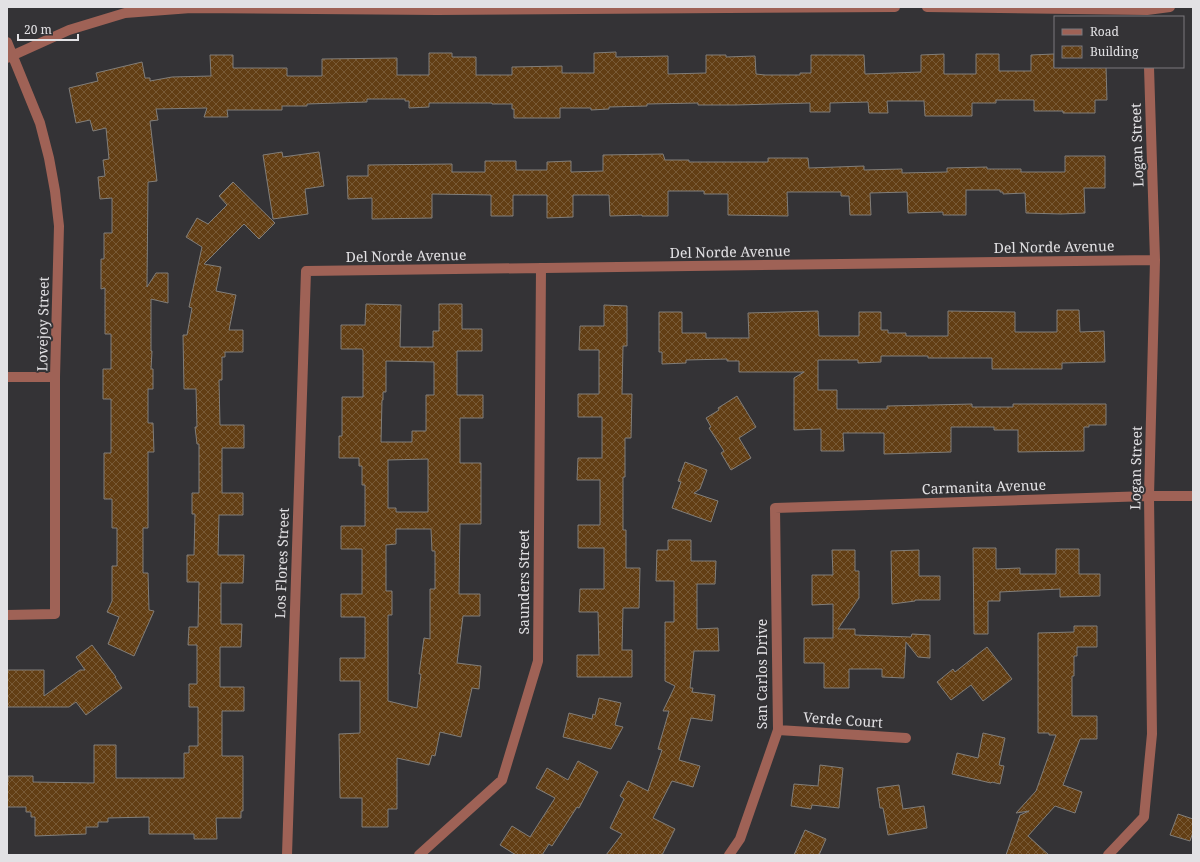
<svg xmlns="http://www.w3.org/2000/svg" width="1200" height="862" font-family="'Noto Serif',serif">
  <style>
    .building { fill: url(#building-cross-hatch); stroke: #817e7a; fill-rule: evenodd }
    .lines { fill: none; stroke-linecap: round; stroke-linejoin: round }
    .minor { stroke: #9f6256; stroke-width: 10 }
    .labels { text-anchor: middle; stroke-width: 4; stroke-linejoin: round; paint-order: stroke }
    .street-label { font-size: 14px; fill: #e2e1e4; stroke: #343336 }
  </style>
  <defs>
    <pattern id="building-cross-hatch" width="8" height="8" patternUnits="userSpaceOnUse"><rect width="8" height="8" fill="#623e14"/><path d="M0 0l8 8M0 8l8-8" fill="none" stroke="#785a36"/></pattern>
  </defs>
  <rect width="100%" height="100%" fill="#343336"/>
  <path class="building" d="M616 52V57L668 56V74L706 73V55H726V57L755 56 756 74 765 75H800V73H811V55H864L865 74 921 72V55L944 54V74H976V54H999V71H1031V55L1054 54V67H1106L1107 100H1095V113H1063V111H1034V100H996V103H972V116H925L924 101H887L888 113H869L868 102 830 103V112H810V103L736 105H698V103L647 104V106L609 107V109L591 110V108H560V118H514V109H512V104H492V103H429V107L409 108V101H405V99H367V102L307 104V106H282V110H227L228 117H204L207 108 156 109 158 120 150 121 157 181 148 182 147 287 156 273H168V303L151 299V351H152L151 369H153V389H148V423H153L154 452H148V528H143V573H148L149 610 154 611 134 656 108 644 119 617 107 612 112 601V566H117V528H112V499H104V453H111V399H103V369H111V334H105V288L101 289V259H104V233H112V198L100 199 98 177 105 176 103 160 109 159 106 128 93 131 90 120 76 123 69 88 98 81 96 73 142 62 145 78H150V81L172 77 211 76 210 55H233V68H287V76H322V59L397 58V75H429V53H452V57H476V75H512V67L562 66V73H594V53Z
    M282 152 283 157 319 152 324 186 305 189 308 214 273 219 263 155Z
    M663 154 665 160H689V162H768V158H808L809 168 864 166V170L902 169V173L947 172V168L987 167V169H1021V172H1065V156H1105V188H1084L1085 213 1061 214 1026 213 1025 193 1003 194V192H1000V190H966V215H943V212L908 213 907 192 870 193 871 215H850L849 196H841V192H787L788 216 728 215V194H704V191H668V216H642V215L610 216 609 195H573V217L547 218V195H513V216H491V195L432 194V218L372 219V198L348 199 347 176H368V165L452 164V172H485V161H516V170H547V162L571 161V172L603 171V155Z
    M233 182 275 223 259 239 244 224 204 264 221 267 216 291 236 295 229 330H243V352H225V357H222V380H219L220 425H244V448H222V493H243V515H219L218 555H244L243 583H221V624H242L241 647H220V687H244V711H222V756H243V811H241V818H216L217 839H194V834H149V817L108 818V822H98V827H86V834L35 836V817H31V812H26V807H7V782H8V776H33V782L94 783V745H116V778H184V753H189V746H198V707H189V684H197V645H188L189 627H198L199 582H187V555H194L195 514H192V493H199V444H197L195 427H197L196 389H184L183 335H187L192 308 189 307 202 247 186 237 197 218 208 224 227 205 219 196Z
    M366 304 401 305 400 347H433V331H439V304H462V329H482V351H457V395H483V418H460V463H481V524H460L459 594H480V616H463L457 663 481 666 479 689 472 688 461 737 440 732 435 756 432 755 429 765 397 758V809H388V827H362V798H340L339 734 360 733V681H340V658H365V617H341V594H362V549H341V526H365V485H362V466H359V458H339V436H342V397H363V351L362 349H341V325H365ZM386 361 434 362V395H426V431H412V442H381L382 400H383V392H386ZM428 459V512H396V508H388V460ZM396 529H431L432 551H435V589H430V639L424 638 419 674H421L417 708 388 701V615H392V591H386V545L396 544Z
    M604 305 627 306V346H623L622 394H632L631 438H625V477H623V530H626V568H640L639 608H623L622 650H632V677H577V655H599L598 612H579L580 589H604V548H578V525H600V480H577L578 458H602V417H578V394H599V350H579L580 326H604Z
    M1057 310H1079L1080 332 1104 331 1105 362 1062 363V369H992V358H928V356H881V362L858 363V360H818V390H837V409H887V406L932 405 972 404V407H1013V404H1106V425H1089V427H1084V451L1018 452V430H994V427H951V452L884 454V433H843L844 451H821V429L794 430V378L804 372H739V361H727V359L686 360V363L662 364V352H659V312H682V333H706V338H749L748 313 818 311 819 336H859V312H881V330H888V333H906V336H948V311L1015 312V332H1057Z
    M737 396 756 427 739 438 751 458 731 470 721 453 724 451 709 428 711 427 706 418 719 410 718 408Z
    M685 462 707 470 700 489 694 493 718 501 711 522 672 508 681 482 678 481Z
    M668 540H691V561H716L715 584H697V629L718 628 719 651H694L690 688H693L692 692 715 695 712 721 691 718 679 760 700 766 693 787 672 781 653 818 675 829 662 855H606L622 834 610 828 624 799 620 796 628 781 648 791 662 750 658 749 669 711H663L675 686 665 681V622H674V581H656L657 550H668Z
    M973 548H996V569L1020 568V574H1056V549H1079V574H1100V596L1060 597V589L1000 592V601H988V634H974Z
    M832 550H855V571H859V598L838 629H855V635L911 637 912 634 930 635V658L918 657 906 642 904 678 882 677V669H849V688H824V663H804V638H833V604L812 605V575H833Z
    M919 550V576H940V600H915V601L892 604 891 551Z
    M1074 626H1097V647H1077V656H1074V676H1072V716H1097V739H1080L1063 785 1082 792 1075 813 1055 806 1028 836 1049 855H1006L1020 815 1029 811 1016 813 1036 791 1056 735H1049V733H1038V633L1074 632Z
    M92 645 116 677H115L122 688 86 715 76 702 69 707H7V670H44V696L80 670H85L76 657Z
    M987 647 1012 679 983 701 971 685 951 700 937 682 953 669 955 672Z
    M599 698 621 703 615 725 623 727 611 749 563 737 569 713 592 719 593 714 595 715Z
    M983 733 1005 738 999 765 1004 766 1000 784 992 782 991 783 952 774 957 753 978 758Z
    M578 761 598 772 579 808 577 807 552 846 549 844 542 855H516L500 845 512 826 530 837 555 798 536 788 547 768 568 780Z
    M820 765 843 768 839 808 812 805 811 809 791 806 794 784 818 786Z
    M899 785 903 809 924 806 927 828 888 835 883 808H880L877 788Z
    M1178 814 1193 819V832L1190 841 1170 835Z
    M805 830 826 839 819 855H794Z"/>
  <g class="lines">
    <path class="minor" d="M927 7 1147 10 1170 7
      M7 42 40 123 49 158 55 191 59 226 55 377V614L7 615
      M7 58 69 30 125 13 191 8 437 10 895 7
      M7 377H55
      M778 730 906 738
      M287 855 306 271 1155 260
      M419 855 502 780 538 661 541 268
      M729 855 740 839 778 730 775 508 1149 496H1193
      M1108 855 1144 817 1152 734 1149 496 1155 260 1149 67"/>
  </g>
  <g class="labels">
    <g class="street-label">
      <text transform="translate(1137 145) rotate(-92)" y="5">Logan Street</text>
      <text transform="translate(1054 247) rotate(-1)" y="5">Del Norde Avenue</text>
      <text transform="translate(730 252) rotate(-1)" y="5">Del Norde Avenue</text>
      <text transform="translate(406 256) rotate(-1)" y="5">Del Norde Avenue</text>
      <text transform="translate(43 324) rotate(-89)" y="5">Lovejoy Street</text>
      <text transform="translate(1136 468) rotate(-89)" y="5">Logan Street</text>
      <text transform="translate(984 487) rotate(-2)" y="5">Carmanita Avenue</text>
      <text transform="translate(282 563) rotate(-88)" y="5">Los Flores Street</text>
      <text transform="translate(524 582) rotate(-90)" y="5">Saunders Street</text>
      <text transform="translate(762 674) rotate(-90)" y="5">San Carlos Drive</text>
      <text transform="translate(843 720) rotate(4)" y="5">Verde Court</text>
    </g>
  </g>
  <rect width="1200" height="862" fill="none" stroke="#e2e1e4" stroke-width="16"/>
  <rect x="1054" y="16" width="130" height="52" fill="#343336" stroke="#7a797c"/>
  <rect x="1062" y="29" width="20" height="6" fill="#9f6256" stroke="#7a797c"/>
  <text x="1090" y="36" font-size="12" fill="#e2e1e4">Road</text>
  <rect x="1062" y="46" width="20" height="12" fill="url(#building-cross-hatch)" stroke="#7a797c"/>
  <text x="1090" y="56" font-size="12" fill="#e2e1e4">Building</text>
  <path d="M18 34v6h60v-6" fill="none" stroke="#e2e1e4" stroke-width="2"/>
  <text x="24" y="34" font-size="12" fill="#e2e1e4" stroke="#343336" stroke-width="3" paint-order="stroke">20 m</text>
</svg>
